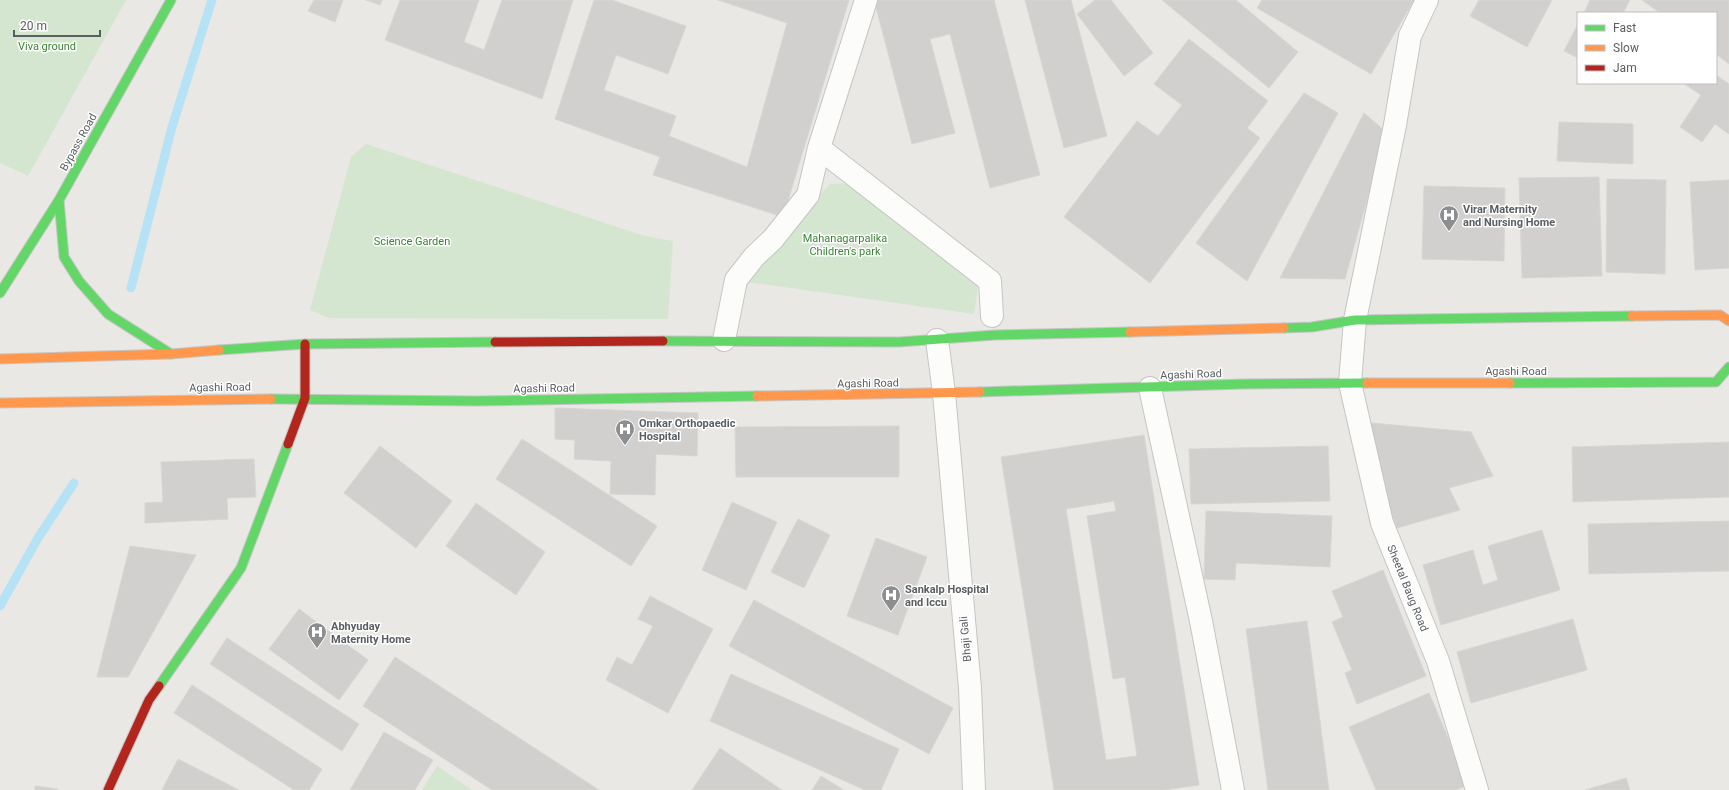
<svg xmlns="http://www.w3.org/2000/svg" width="1729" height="790" font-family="Roboto,sans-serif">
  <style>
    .green { fill: #d4e6cf }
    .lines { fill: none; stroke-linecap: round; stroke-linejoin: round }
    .stream { stroke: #b6e2f6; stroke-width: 9 }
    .building { fill: #d1d0ce; stroke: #d8d6d3; fill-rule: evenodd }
    .street-casing { stroke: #c5c5c5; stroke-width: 24 }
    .fast-casing { stroke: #c6c6c6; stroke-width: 11 }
    .slow-casing { stroke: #c6c6c6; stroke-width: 11 }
    .jam-casing { stroke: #c6c6c6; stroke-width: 11 }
    .street { stroke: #fcfcfb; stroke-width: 22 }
    .fast { stroke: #63d668; stroke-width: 9 }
    .slow { stroke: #ff974d; stroke-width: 9 }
    .jam { stroke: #b3261e; stroke-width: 9 }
    .labels { text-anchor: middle; stroke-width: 3; stroke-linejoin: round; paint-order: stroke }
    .park-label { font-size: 11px; fill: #3b8436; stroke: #fff }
    .street-label { font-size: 11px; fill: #5a5e62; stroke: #fff }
    .poi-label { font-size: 11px; font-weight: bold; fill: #5a5e62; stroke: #fff; text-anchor: start }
  </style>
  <rect width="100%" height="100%" fill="#e9e8e4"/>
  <path class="green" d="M0 0H126L28 176 0 163Z
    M366 144 645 236 673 241 668 319 329 318 310 310 351 157Z
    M850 183 978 286 974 314 740 281 830 184Z
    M437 766 472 790H422Z"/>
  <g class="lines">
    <path class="stream" d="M131 288 172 127 212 0
      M0 606 38 538 74 483"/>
  </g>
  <path class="building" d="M314 0H343L335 22 308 11Z
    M366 0H382L380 5Z
    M400 0H479L464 42 484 50 502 0H573L542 99 385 40Z
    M594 0H612L686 26 668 74 616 55 604 90 676 116 669 136 747 167 787 23 718 0H849L783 217 653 175 660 157 555 119Z
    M874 0H994L1040 175 990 188 950 34 930 39 955 133 912 144Z
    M1025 0H1071L1107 136 1064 148Z
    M1095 0H1111L1153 53 1124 76 1077 14Z
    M1162 0H1236L1298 52 1269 88Z
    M1262 0H1414L1371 74 1257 8Z
    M1479 0H1552L1527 47 1470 16Z
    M1590 0H1630L1623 13H1584Z
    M1642 0H1729V64L1716 54V13H1660Z
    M1578 24V58L1564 51Z
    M1189 39 1268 101 1247 128 1260 138 1150 283 1064 217 1137 121 1158 136 1182 105 1154 84Z
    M1716 75 1729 84V134L1715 124 1702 142 1680 127 1701 95 1683 83H1716Z
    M1304 93 1338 113 1247 281 1196 243Z
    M1364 113 1386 132 1345 279 1280 278Z
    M1559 122 1633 124V164L1557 161Z
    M1599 177 1602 276 1522 278 1519 178Z
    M1607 179 1666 180 1665 274 1606 272Z
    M1729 180V268L1695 270 1690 182Z
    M1424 186 1505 188 1504 261 1422 259Z
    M555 408 698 413 697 456 656 454 655 495 610 494 611 461 574 459 575 440 555 439Z
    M1360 422 1471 432 1493 476 1449 488 1460 510 1397 528Z
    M899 426V477H736L735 427Z
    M1144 435 1199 785 1164 790H1054L1001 457ZM1114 501 1116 511 1087 516 1113 679 1125 677 1137 756 1106 760 1066 509Z
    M522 439 657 526 631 566 496 479Z
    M1729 442V497L1573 502 1572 447Z
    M380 446 452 501 416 548 344 493Z
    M1328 446 1330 501 1191 504 1189 449Z
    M254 459 256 497 227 498 228 519 145 523V503L163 502 161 462Z
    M732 502 777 522 746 590 702 570Z
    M476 503 545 552 516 595 446 546Z
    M1206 511 1332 516 1330 567 1236 563 1235 580 1204 579Z
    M798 519 830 535 804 588 771 572Z
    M1729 521V571L1589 574 1588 524Z
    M1542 530 1560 590 1441 625 1423 565 1473 550 1483 585 1498 580 1488 546Z
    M876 538 927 557 898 635 847 616Z
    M130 546 196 555 128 677H97Z
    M1383 570 1426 676 1357 704 1345 673 1352 670 1332 622 1343 617 1332 591Z
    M650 596 713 629 668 713 606 680 617 657 632 665 653 626 638 619Z
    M754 600 953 708 929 754 729 646Z
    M299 609 368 660 339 700 269 649Z
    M1573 619 1587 670 1471 703 1457 652Z
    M1307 621 1329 790H1268L1246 629Z
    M227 638 359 724 342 751 210 664Z
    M395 657 599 790H492L363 706Z
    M731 674 899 749 881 790H865L710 721Z
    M192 685 322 769 309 790H294L174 713Z
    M1429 693 1468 785 1456 790H1376L1349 727Z
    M384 732 433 760 415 790H350Z
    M720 748 782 790H692Z
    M178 759 239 790H162Z
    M821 776 844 790H812Z
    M1626 778 1630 790H1585Z
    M35 786 58 789V790H35Z"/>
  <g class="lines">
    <defs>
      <path id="street" d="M1427 0 1410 36 1395 125 1355 320 1350 383 1382 523 1438 661 1477 790
        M819 148 990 281 992 316
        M724 340 736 280 754 257 773 239 808 195 819 148 866 0
        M937 340 944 393 970 688 974 790
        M1150 388 1201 621 1233 790"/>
      <path id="fast" d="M59 200 64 257 79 281 108 314 171 354
        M0 293 59 200 171 0
        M1284 328 1312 327 1355 320 1632 316
        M663 341 899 342 995 335 1130 332
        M219 350 305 344 495 342
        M1510 383 1716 382 1729 367
        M980 392 1244 384 1367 383
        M271 399 476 401 757 396
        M159 686 241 568 288 444"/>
      <path id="slow" d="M1632 316 1720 315 1729 321
        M1130 332 1284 328
        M0 359 171 354 219 350
        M1367 383H1510
        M757 396 980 392
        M0 403 271 399"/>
      <path id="jam" d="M495 342 663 341
        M288 444 305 398V344
        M108 790 149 700 159 686"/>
    </defs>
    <use href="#street" class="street-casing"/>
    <use href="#fast" class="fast-casing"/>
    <use href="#slow" class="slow-casing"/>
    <use href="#jam" class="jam-casing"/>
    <use href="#street" class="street"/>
    <use href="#fast" class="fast"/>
    <use href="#slow" class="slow"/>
    <use href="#jam" class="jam"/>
  </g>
  <defs>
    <symbol id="hospital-pin" viewBox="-11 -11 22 30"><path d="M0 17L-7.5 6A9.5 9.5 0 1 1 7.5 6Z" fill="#8c8e90" stroke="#fff"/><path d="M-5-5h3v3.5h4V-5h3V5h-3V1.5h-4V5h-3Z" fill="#fff"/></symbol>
  </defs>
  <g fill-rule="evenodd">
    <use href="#hospital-pin" x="1438" y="204" width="22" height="30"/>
    <use href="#hospital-pin" x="614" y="418" width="22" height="30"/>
    <use href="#hospital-pin" x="880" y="584" width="22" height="30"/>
    <use href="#hospital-pin" x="306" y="621" width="22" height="30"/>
  </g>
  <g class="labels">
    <g class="park-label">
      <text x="47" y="50">Viva ground</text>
      <text x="845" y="242">Mahanagarpalika<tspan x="845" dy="13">Children's park</tspan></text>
      <text x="412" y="245">Science Garden</text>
    </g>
    <g class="street-label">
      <text transform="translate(78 142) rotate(-61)" y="4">Bypass Road</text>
      <text x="1516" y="375">Agashi Road</text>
      <text transform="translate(1191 374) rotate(-2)" y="4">Agashi Road</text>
      <text transform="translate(868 383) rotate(-1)" y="4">Agashi Road</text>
      <text transform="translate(220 387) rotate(-1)" y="4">Agashi Road</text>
      <text transform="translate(544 388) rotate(-1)" y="4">Agashi Road</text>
      <text transform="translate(1408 588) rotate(68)" y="4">Sheetal Baug Road</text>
      <text transform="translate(965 639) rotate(-95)" y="4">Bhaji Gali</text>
    </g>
    <g class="poi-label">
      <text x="1463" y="213">Virar Maternity<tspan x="1463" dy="13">and Nursing Home</tspan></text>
      <text x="639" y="427">Omkar Orthopaedic<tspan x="639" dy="13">Hospital</tspan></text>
      <text x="905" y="593">Sankalp Hospital<tspan x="905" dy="13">and Iccu</tspan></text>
      <text x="331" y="630">Abhyuday<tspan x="331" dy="13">Maternity Home</tspan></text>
    </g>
  </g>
  <rect x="1577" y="12" width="140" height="72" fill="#ffffff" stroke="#bdbfc0"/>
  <rect x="1585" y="25" width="20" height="6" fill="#63d668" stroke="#bdbfc0"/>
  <text x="1613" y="32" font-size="12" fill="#5a5e62">Fast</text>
  <rect x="1585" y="45" width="20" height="6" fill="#ff974d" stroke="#bdbfc0"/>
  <text x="1613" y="52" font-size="12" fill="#5a5e62">Slow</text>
  <rect x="1585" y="65" width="20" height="6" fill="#b3261e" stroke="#bdbfc0"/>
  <text x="1613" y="72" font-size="12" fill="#5a5e62">Jam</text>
  <path d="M14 30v6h86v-6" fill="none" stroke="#5a5e62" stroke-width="2"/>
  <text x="20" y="30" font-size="12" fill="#5a5e62" stroke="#ffffff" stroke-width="3" paint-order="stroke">20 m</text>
</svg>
